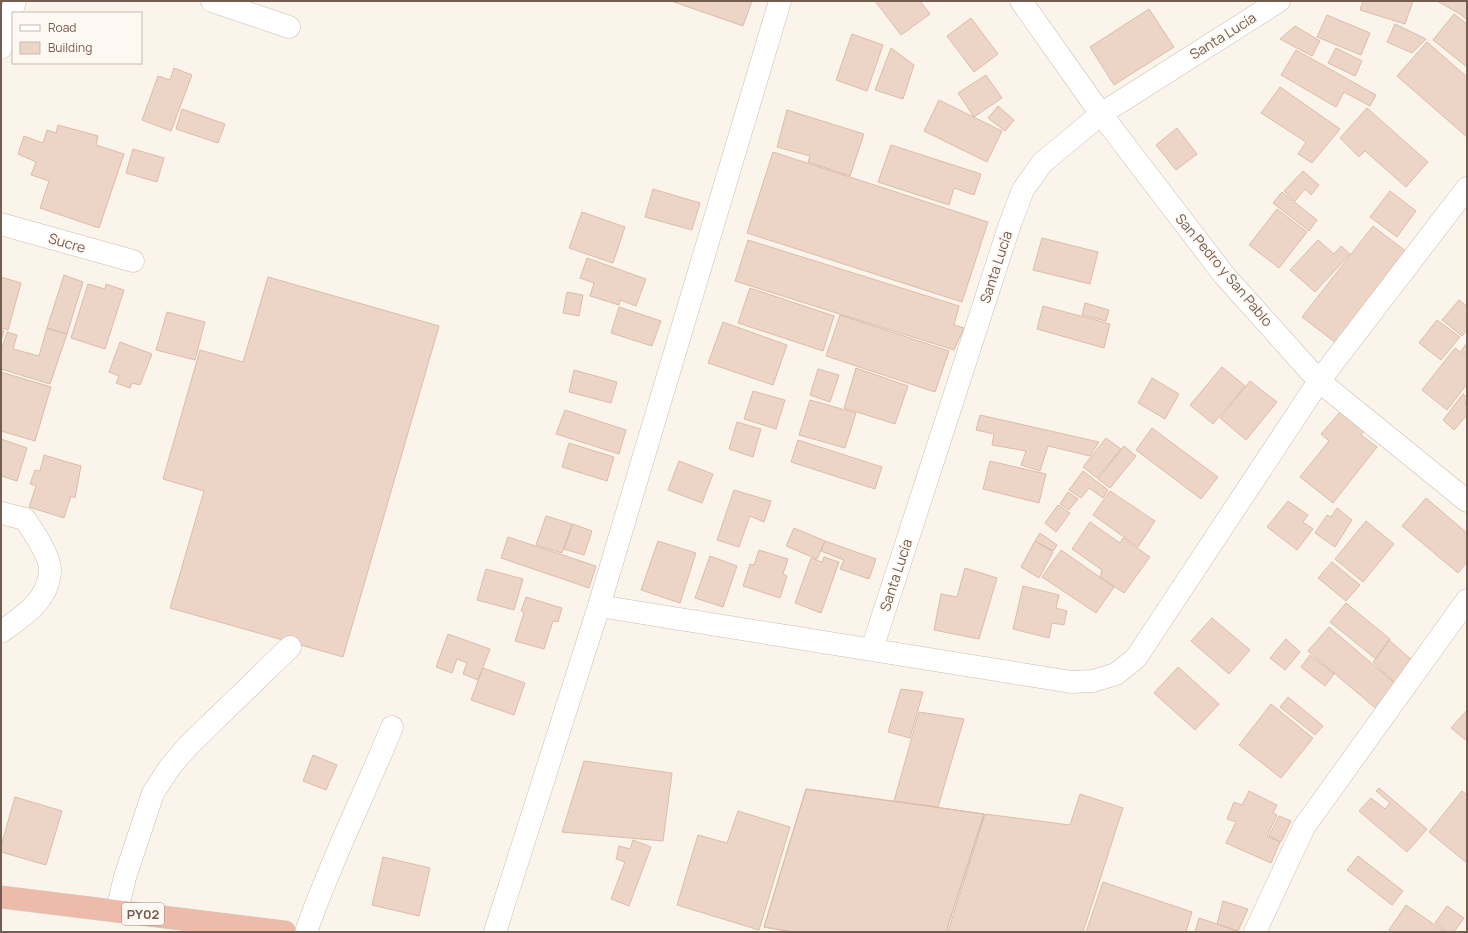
<svg xmlns="http://www.w3.org/2000/svg" width="1468" height="933" font-family="Manrope,sans-serif">
  <style>
    .building { fill: #ecd5c6; stroke: #ddbca9 }
    .lines { fill: none; stroke-linecap: round; stroke-linejoin: round }
    .minor-casing { stroke: #ccbdb2; stroke-width: 23 }
    .highway-casing { stroke: #d8d2ce; stroke-width: 23 }
    .minor { stroke: #fff; stroke-width: 22 }
    .highway { stroke: #ecbbaa; stroke-width: 22 }
    .labels { text-anchor: middle; stroke-width: 3.5; stroke-linejoin: round; paint-order: stroke }
    .shield { fill: #fdf8f2; stroke: #9c8c81; stroke-width: 1 }
    .shield-label { font-size: 13px; font-weight: bold; fill: #735d51 }
    .street-label { font-size: 14px; fill: #735d51; stroke: #fdf8f2 }
  </style>
  <rect width="100%" height="100%" fill="#faf4eb"/>
  <path class="building" d="M671 1H752L743 26Z
    M875 1H920L930 14 901 35Z
    M1363 1H1413L1405 24 1360 10Z
    M1437 1H1467V20L1460 14Z
    M1149 9 1174 47 1114 85 1090 47Z
    M1454 14 1467 24V67L1433 40Z
    M1327 15 1370 33 1361 55 1317 37Z
    M971 18 998 54 974 72 947 36Z
    M1395 24 1426 39 1412 53 1387 42Z
    M1295 26 1320 41 1312 56 1280 39Z
    M852 34 883 45 867 91 836 80Z
    M1427 42 1467 77V137L1397 76Z
    M891 48 914 65 903 99 875 90Z
    M1336 48 1362 61 1355 76 1328 63Z
    M1296 50 1376 95 1370 106 1344 92 1336 107 1281 75Z
    M174 68 192 75 171 131 142 120 158 76 170 80Z
    M986 75 1002 98 974 117 958 93Z
    M1280 87 1340 129 1312 163 1298 154 1306 142 1261 113Z
    M939 100 1002 131 987 162 924 131Z
    M998 106 1014 120 1005 131 988 118Z
    M1367 108 1428 162 1406 187 1365 151 1359 157 1340 138Z
    M182 109 225 124 218 143 176 129Z
    M787 110 864 134 850 176 808 162 810 156 777 147Z
    M58 125 98 136 96 145 124 154 99 228 40 208 49 181 31 175 36 162 18 154 24 136 43 143 47 130 56 133Z
    M1177 128 1197 154 1176 170 1156 145Z
    M891 145 981 174 974 195 954 188 949 205 878 182Z
    M133 149 164 158 157 182 126 173Z
    M773 152 988 222 962 302 747 233Z
    M1303 171 1319 185 1311 195 1305 189 1295 201 1284 191Z
    M653 189 700 203 692 230 645 217Z
    M1390 191 1416 211 1397 237 1370 217Z
    M1282 192 1317 220 1309 231 1273 203Z
    M1277 209 1307 232 1279 268 1249 245Z
    M582 212 625 227 613 263 569 248Z
    M1373 226 1412 256 1340 346 1302 317Z
    M1042 238 1098 252 1090 284 1033 270Z
    M748 240 959 306 954 325 964 328 954 350 735 281Z
    M1318 240 1334 254 1341 246 1350 254 1315 292 1290 270Z
    M587 258 646 279 636 306 620 300 619 305 590 296 594 283 580 278Z
    M64 275 83 282 67 334 47 328Z
    M1 277 21 283 8 330 1 328Z
    M268 277 439 326 343 657 170 608 204 491 163 479 200 350 243 362Z
    M88 284 105 289 106 284 124 290 105 349 71 338Z
    M750 288 834 316 823 351 738 323Z
    M567 292 583 295 579 316 563 313Z
    M1459 300 1467 306V330L1462 336 1442 320Z
    M1085 303 1109 310 1106 321 1082 315Z
    M1043 306 1110 324 1104 348 1037 329Z
    M619 307 661 321 652 346 611 333Z
    M167 312 205 322 195 360 156 350Z
    M840 315 949 351 935 392 826 356Z
    M1437 320 1460 337 1441 360 1419 343Z
    M723 322 787 345 773 385 708 363Z
    M47 328 67 334 50 384 1 369V351L7 332 17 335 13 349 39 356Z
    M1 330 4 331 1 341Z
    M120 342 152 354 140 385 132 383 130 388 116 383 119 376 109 372Z
    M1467 343V355L1461 351Z
    M1455 348 1467 357V384L1447 410 1422 390Z
    M1222 367 1245 386 1213 424 1190 405Z
    M856 368 908 386 895 424 844 408Z
    M818 369 839 375 830 402 810 395Z
    M574 370 617 382 611 403 569 392Z
    M1 372 51 387 35 441 1 431Z
    M1152 378 1179 394 1165 419 1138 403Z
    M1250 381 1277 402 1246 440 1220 418Z
    M753 391 785 400 776 429 744 419Z
    M1463 394 1467 397 1465 405 1467 406V415L1454 430 1443 420Z
    M810 400 856 413 845 448 799 435Z
    M565 410 626 430 619 454 556 434Z
    M1341 411 1365 430 1361 435 1377 447 1333 503 1300 477 1329 441 1321 434Z
    M980 415 1099 442 1090 456 1048 446 1040 471 1021 465 1026 451 992 445 994 434 976 430Z
    M737 422 761 429 753 457 729 449Z
    M1152 428 1218 477 1201 499 1136 450Z
    M1106 438 1121 449 1097 478 1083 467Z
    M1 439 27 448 17 481 1 476Z
    M798 440 882 467 875 489 791 462Z
    M569 443 614 457 607 481 562 467Z
    M1124 446 1136 456 1110 488 1098 479Z
    M44 455 81 466 75 498 71 496 64 518 29 507 36 486 30 484 35 470 40 471Z
    M679 461 713 474 702 503 668 490Z
    M990 461 1046 474 1039 503 983 489Z
    M1083 471 1108 490 1103 498 1089 488 1081 498 1069 490Z
    M734 490 771 501 764 522 750 516 739 547 717 540Z
    M1110 491 1155 521 1138 547 1093 515Z
    M1068 492 1078 499 1069 510 1060 504Z
    M1426 498 1467 533V562L1458 573 1402 526Z
    M1288 501 1308 515 1303 522 1313 529 1297 550 1267 527Z
    M1058 505 1070 513 1056 532 1045 523Z
    M1337 508 1352 520 1335 547 1315 533 1327 515 1331 517Z
    M546 516 572 524 562 553 536 545Z
    M1366 521 1394 544 1363 582 1335 559Z
    M1090 522 1120 543 1123 538 1150 557 1124 593 1100 577 1102 570 1072 549Z
    M573 524 592 531 584 555 564 549Z
    M794 528 825 541 817 559 786 546Z
    M1040 533 1057 545 1053 551 1035 541Z
    M508 537 596 566 589 588 501 558Z
    M658 541 696 553 680 603 641 590Z
    M825 541 876 559 869 579 840 569 844 560 821 551Z
    M1035 541 1053 552 1039 578 1021 567Z
    M759 550 788 559 783 574 787 576 780 598 743 586 750 564 754 565Z
    M1061 550 1114 587 1096 613 1042 577Z
    M710 556 737 566 723 607 695 598Z
    M824 557 839 562 821 613 795 603 811 558 822 562Z
    M1332 562 1360 585 1346 601 1318 578Z
    M965 568 997 578 979 639 934 630 941 594 957 597Z
    M486 569 523 579 514 610 477 600Z
    M1023 586 1059 595 1056 608 1067 611 1064 625 1052 623 1049 638 1013 629Z
    M526 597 562 608 558 622 553 621 544 649 515 641 524 613 521 611Z
    M1346 603 1390 639 1376 659 1330 622Z
    M1212 618 1250 650 1229 674 1191 641Z
    M1329 627 1397 685 1380 712 1308 651Z
    M448 634 490 649 478 680 463 674 467 663 457 659 452 673 436 667Z
    M1286 639 1300 652 1285 670 1270 658Z
    M1389 640 1414 662 1397 685 1373 662Z
    M1310 655 1334 674 1325 686 1301 667Z
    M1178 667 1219 704 1195 730 1154 693Z
    M483 668 525 683 514 715 471 700Z
    M901 689 923 692 910 738 888 732Z
    M1288 697 1323 726 1315 735 1280 707Z
    M1271 704 1313 738 1281 778 1239 745Z
    M1467 710V741L1451 728Z
    M919 712 964 719 938 807 894 801Z
    M313 755 337 765 326 790 303 781Z
    M584 761 672 773 663 841 562 832Z
    M1379 788 1427 829 1407 852 1359 811 1371 798 1385 809 1390 803 1376 791Z
    M806 789 984 814 946 932H792L764 927Z
    M806 789 984 814 946 932H792L764 927Z
    M1249 791 1277 805 1273 813 1277 815 1267 836 1280 842 1271 863 1226 843 1236 822 1227 819 1234 802 1242 805Z
    M1462 791 1467 795V863L1429 832Z
    M1080 794 1123 808 1083 932H948L985 814 1070 825Z
    M15 797 62 811 46 865 1 852V846Z
    M738 811 790 827 759 930 677 905 698 835 727 843Z
    M1279 816 1291 821 1281 842 1269 836Z
    M633 840 651 847 629 906 611 899 625 862 616 859 619 846 630 849Z
    M1358 856 1403 891 1392 905 1347 870Z
    M383 857 430 868 419 916 372 905Z
    M1103 882 1192 912 1186 932H1086Z
    M1223 901 1248 909 1238 931 1217 924Z
    M1406 905 1445 932H1392L1389 930Z
    M1447 906 1464 918 1454 932H1447L1435 923Z
    M1199 918 1217 924 1240 932H1195Z"/>
  <g class="lines">
    <defs>
      <path id="minor" d="M212 1 289 27
        M1021 1 1101 114 1224 275 1319 381 1467 501
        M1 48 15 1
        M1 224 133 261
        M1 513 25 519C33 531 51 557 50 571 49 600 22 617 1 632
        M599 606 1071 682 1093 681 1116 674 1136 658 1319 381 1467 188
        M872 649 1010 224 1023 190 1042 163 1101 114 1279 1
        M117 911 125 877 153 793 170 767 189 745 290 647
        M306 932C330 862 364 796 392 727
        M495 932 599 606 780 1
        M1255 932 1304 827 1467 600"/>
      <path id="highway" d="M1 897 285 932"/>
    </defs>
    <use href="#minor" class="minor-casing"/>
    <use href="#highway" class="highway-casing"/>
    <use href="#minor" class="minor"/>
    <use href="#highway" class="highway"/>
  </g>
  <g class="labels">
    <rect class="shield" x="122" y="903" width="42" height="22" rx="3"/>
    <g class="shield-label">
      <text x="143" y="919">PY02</text>
    </g>
    <g class="street-label">
      <text transform="translate(1223 36) rotate(-32)" y="5">Santa Lucía</text>
      <text transform="translate(67 243) rotate(16)" y="5">Sucre</text>
      <text transform="translate(996 267) rotate(-72)" y="5">Santa Lucía</text>
      <text transform="translate(1224 270) rotate(50)" y="5">San Pedro y San Pablo</text>
      <text transform="translate(896 575) rotate(-72)" y="5">Santa Lucía</text>
    </g>
  </g>
  <rect width="1468" height="933" fill="none" stroke="#735d51" stroke-width="4"/>
  <rect x="12" y="12" width="130" height="52" fill="#fdf8f2" stroke="#c6bab2"/>
  <rect x="20" y="25" width="20" height="6" fill="#ffffff" stroke="#c6bab2"/>
  <text x="48" y="32" font-size="12" fill="#735d51">Road</text>
  <rect x="20" y="42" width="20" height="12" fill="#ecd5c6" stroke="#c6bab2"/>
  <text x="48" y="52" font-size="12" fill="#735d51">Building</text>
</svg>
